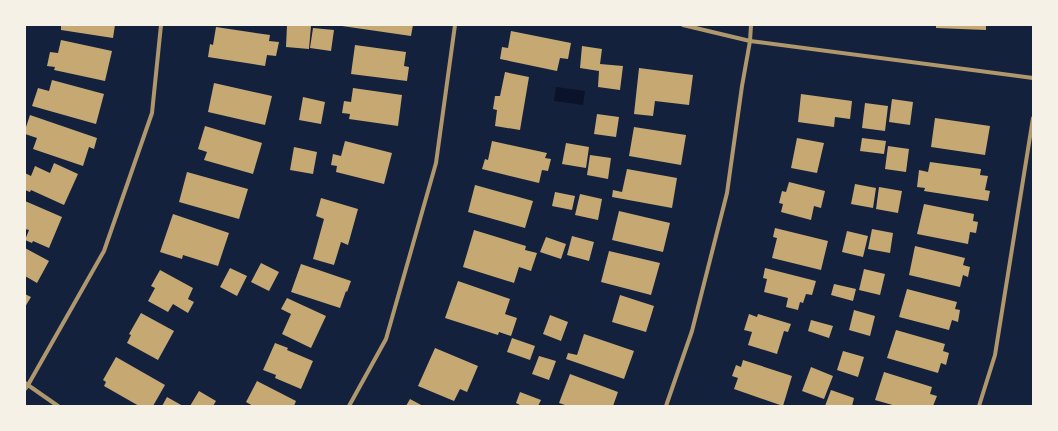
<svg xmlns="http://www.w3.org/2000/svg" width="1058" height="431" font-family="'Fira Sans',sans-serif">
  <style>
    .water { fill: #0b132b }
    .building { fill: #c6a872 }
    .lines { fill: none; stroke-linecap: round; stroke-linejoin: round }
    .minor { stroke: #b1986c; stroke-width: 4 }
  </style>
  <rect width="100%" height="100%" fill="#14213d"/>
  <path class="water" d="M556 87 585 91 583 105 554 101Z"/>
  <path class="building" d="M61 25H115L113 38 61 30Z
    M287 25 311 26 309 49 286 47Z
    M342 25H413L411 36 342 26Z
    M936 25H986V30L936 28Z
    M216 27 270 35 269 41 279 42 276 56 267 55 265 66 208 57 210 44 213 45Z
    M313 28 334 30 331 51 310 48Z
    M511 31 571 43 568 59 560 58 557 71 500 59 502 47 508 48Z
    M61 40 112 51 105 81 54 70 55 67 47 66 50 52 58 53Z
    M355 45 406 52 404 66 409 67 407 81 351 74Z
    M582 46 602 49 600 64 623 66 620 90 598 87 599 71 580 68Z
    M639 68 693 75 689 105 655 101 653 116 634 114Z
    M505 72 529 77 520 130 495 126 497 110 493 109 495 96H500Z
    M52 80 104 94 96 124 32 106 38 88 49 91Z
    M214 83 272 96 265 125 208 112Z
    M353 88 402 95 398 126 349 119 350 114 342 113 344 101 351 102Z
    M801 94 852 101 850 119 835 117 834 127 798 122Z
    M303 97 325 102 321 124 299 120Z
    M892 99 913 102 910 125 889 122Z
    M865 103 888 106 885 131 862 128Z
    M597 114 619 117 616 137 594 134Z
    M30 115 97 138 94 149 89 147 83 166 33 149 37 138 25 134V130Z
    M935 118 990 126 985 155 931 147Z
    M205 126 262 143 253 174 204 160 207 152 198 149Z
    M634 127 686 135 681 165 629 156Z
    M797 138 824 143 817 173 791 168Z
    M862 138 886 141 884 154 860 151Z
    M345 141 392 153 384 184 336 172 337 166 331 165 333 154 341 156Z
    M492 141 547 153 545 158 551 159 548 171 542 170 539 183 482 169 485 159 488 160Z
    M566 143 589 147 586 168 562 164Z
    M888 146 909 149 906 172 885 169Z
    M294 147 317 152 313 174 290 170Z
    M590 155 611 158 608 179 587 175Z
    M930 162 981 169 980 175 988 176 985 190 990 191 988 201 924 191 925 188 917 187 919 170 928 172Z
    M54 163 78 174 64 205 31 190 30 192 25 190V173L31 176 35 166 50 173Z
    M627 169 677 178 672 208 612 197 613 190 622 192Z
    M187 172 248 189 239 219 179 202Z
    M789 182 825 191 821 208 814 206 811 220 781 212 783 204 779 203 782 191 786 192Z
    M855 184 876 188 873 208 851 204Z
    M475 185 533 201 525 228 468 212Z
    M879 187 902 191 898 213 876 209Z
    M555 192 575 196 572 210 552 206Z
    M580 194 602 199 598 220 575 215Z
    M321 198 358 209 348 245 341 242 334 265 313 259 324 219 316 216Z
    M25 201 62 217 49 248 33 241 32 243 25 240 29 230 25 229Z
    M924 204 974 214 973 221 978 222 976 233 970 232 968 244 917 234Z
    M619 211 670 223 663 252 612 240Z
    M173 214 229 233 218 266 183 255 182 259 160 252Z
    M775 228 828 241 821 270 772 258 777 238 773 237Z
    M872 229 893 233 890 253 868 249Z
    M474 230 526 246 525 250 537 253 531 271 519 267 514 283 463 267Z
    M847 231 868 236 863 257 842 252Z
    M572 236 594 242 589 261 567 255Z
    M546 237 566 244 561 259 540 252Z
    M915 246 965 258 963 265 970 267 968 277 963 275 960 287 909 275Z
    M25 248 49 261 37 283 25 276Z
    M609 251 660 263 651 295 601 282Z
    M261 263 279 272 269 291 251 282Z
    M301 264 351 281 347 292 346 291 340 308 291 292Z
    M230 268 247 276 237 296 220 287Z
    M765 268 816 281 812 295 806 294 803 303 800 302 798 310 786 307 788 298 764 292 767 279 763 278Z
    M864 269 885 274 880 295 859 290Z
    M160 270 193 288 188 299 194 302 188 313 173 304 168 312 148 301 155 288 151 286Z
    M458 281 510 299 505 314 517 318 511 336 499 332 498 335 445 318Z
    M834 284 856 289 853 301 831 295Z
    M907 289 957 302 955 309 960 310 958 322 952 320 949 330 899 317Z
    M25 294 31 297 25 307Z
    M620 295 654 306 646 332 612 322Z
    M287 298 326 316 311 348 282 334 291 314 281 309Z
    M854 310 875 316 870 336 849 330Z
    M141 313 174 331 158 360 127 343 131 335 129 334Z
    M749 314 757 317 758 314 791 324 788 332 784 331 777 354 748 345 752 332 744 330Z
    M550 315 568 322 561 341 543 334Z
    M811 320 833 326 829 338 808 331Z
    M896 330 945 344 943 351 949 353 946 365 941 363 938 373 887 358Z
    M584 334 634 351 624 379 566 359 568 353 577 355Z
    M512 338 535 346 530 360 507 352Z
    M275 343 288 348 287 350 313 361 301 389 275 378 276 375 263 370Z
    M435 348 478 366 467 392 460 389 454 401 418 386Z
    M843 351 864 357 858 377 837 370Z
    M539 356 556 361 549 380 532 374Z
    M116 357 165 385 153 406H139L104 386 106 382 103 380Z
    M743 360 792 376 783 406 734 389 738 378 732 376 736 365 741 367Z
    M811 367 833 376 824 399 802 391Z
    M884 372 932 387 930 394 937 396 933 406 927 405V406H896L875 400Z
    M570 374 618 392 613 406H568L559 403Z
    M257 381 296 401 294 406H253L246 402Z
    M831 390 854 398 852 406H825Z
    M199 391 216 401 213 406H190Z
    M520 392 541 400 538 406H522L516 403Z
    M167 397 183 406H162Z
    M410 399 423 406H406Z"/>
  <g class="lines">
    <path class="minor" d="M683 25 750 41 1033 78
      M25 383 58 406
      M25 389 28 385 104 251 152 113 161 25
      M349 406 386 339 436 163 455 25
      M666 406 692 331 727 193 742 86 750 41 751 25
      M979 406 995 355 1033 118"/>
  </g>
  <rect width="1058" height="431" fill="none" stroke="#f6f1e7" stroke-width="52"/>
</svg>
